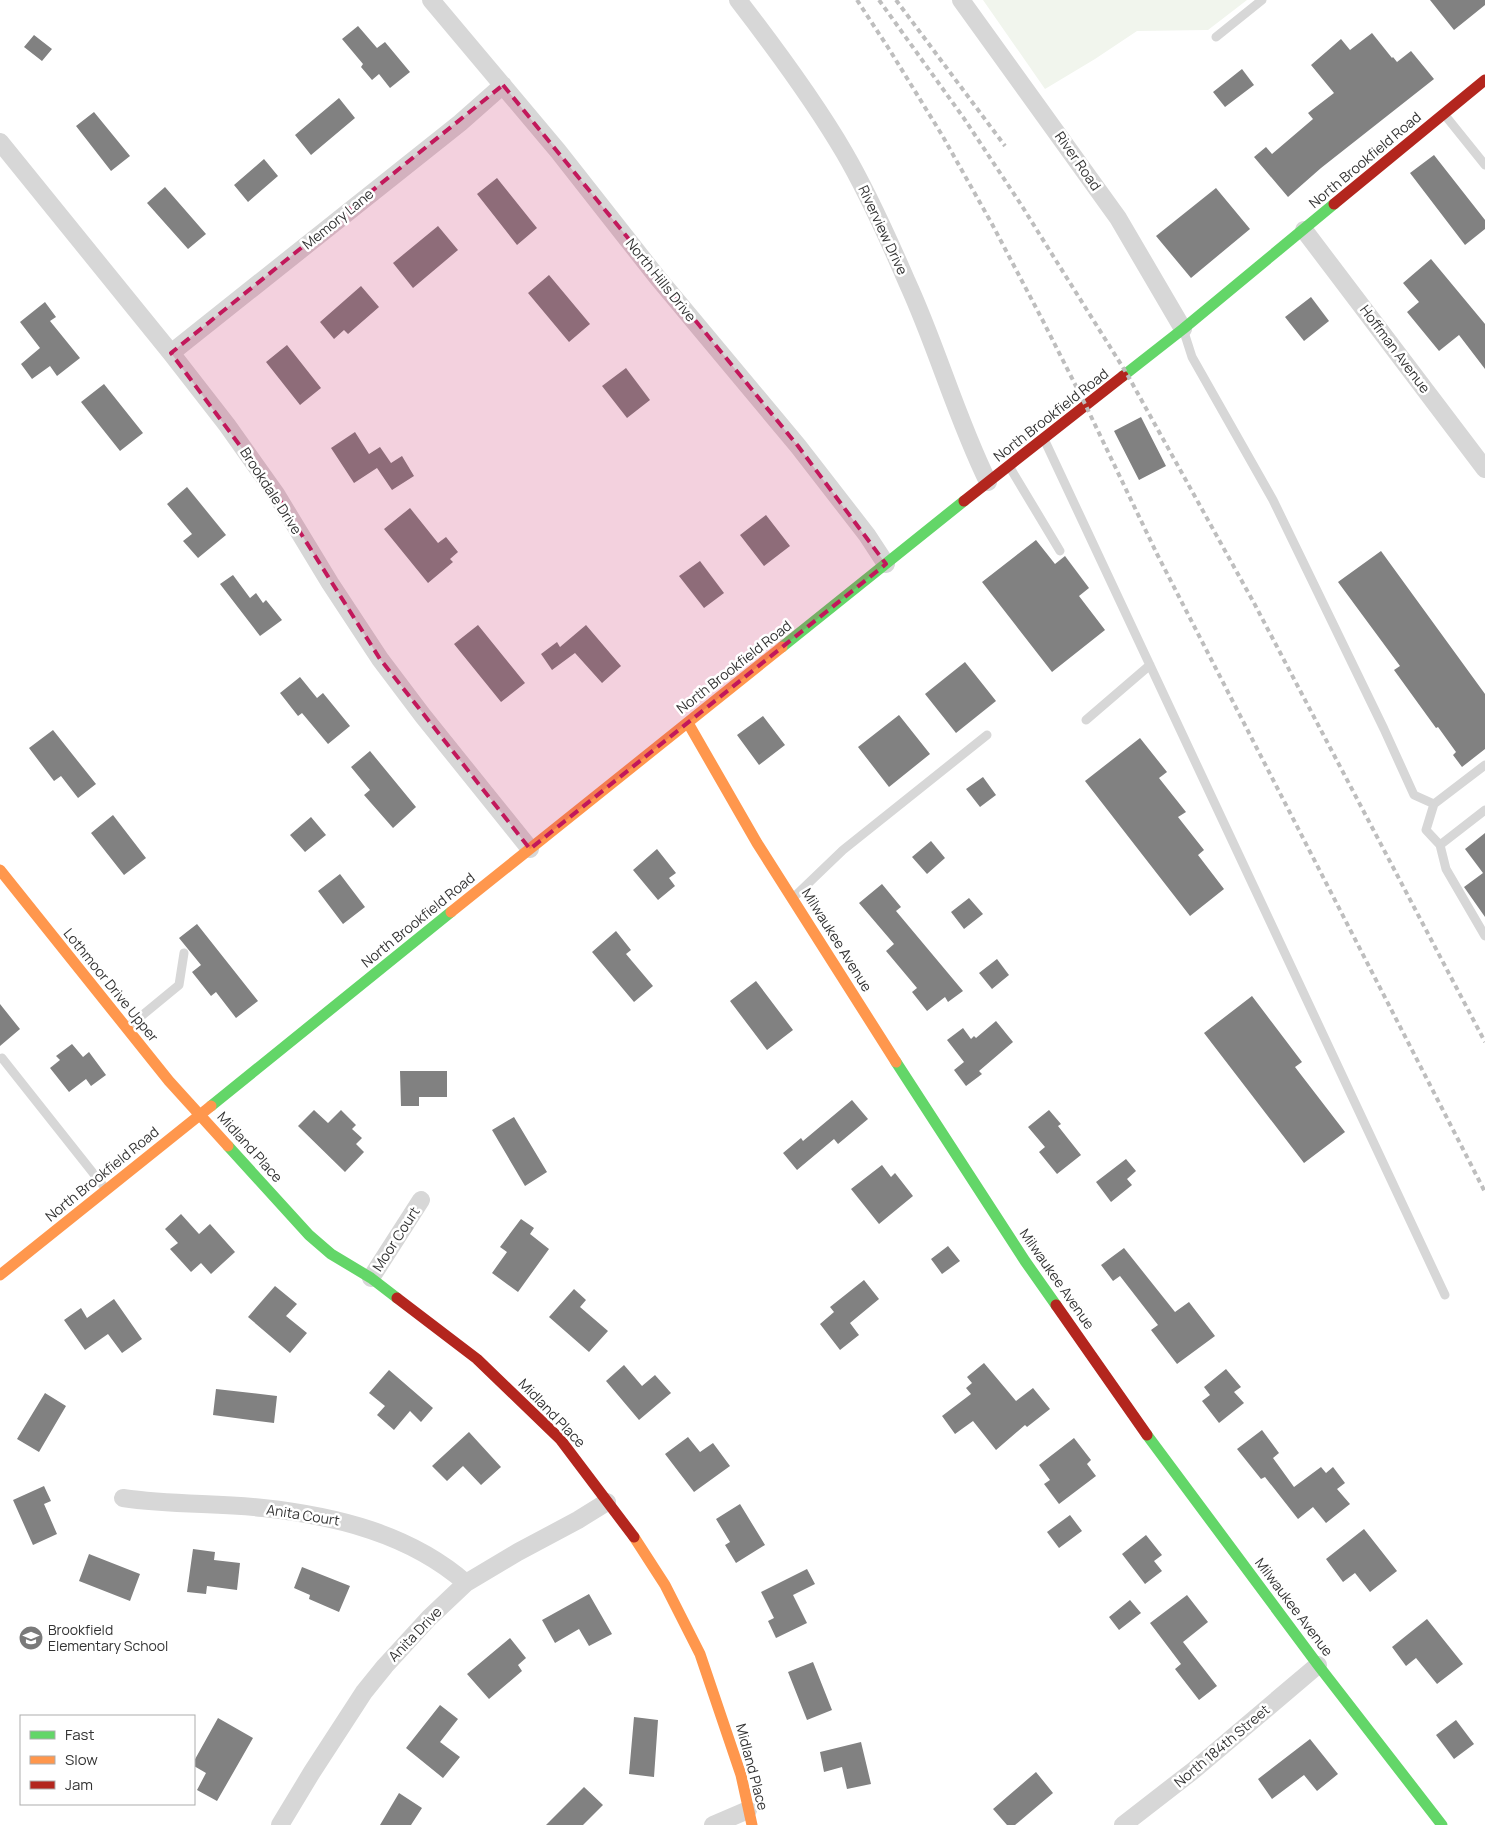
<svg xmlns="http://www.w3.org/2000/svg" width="1485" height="1825" font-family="Manrope,sans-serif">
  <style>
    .green { fill: #f1f5ed }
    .building { fill: #818181 }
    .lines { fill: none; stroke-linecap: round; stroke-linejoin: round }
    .lane { stroke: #d7d7d7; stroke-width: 9 }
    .street { stroke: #d7d7d7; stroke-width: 18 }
    .fast { stroke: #63d668; stroke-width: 11 }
    .slow { stroke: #ff974d; stroke-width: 11 }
    .jam { stroke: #b3261e; stroke-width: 11 }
    .rail { stroke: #bebebe; stroke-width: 4; stroke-dasharray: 5 4; stroke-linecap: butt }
    .marked { fill: #c2185b; fill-opacity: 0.2; stroke: #c2185b; stroke-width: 4; stroke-dasharray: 10 6; stroke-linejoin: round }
    .labels { text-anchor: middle; stroke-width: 5; stroke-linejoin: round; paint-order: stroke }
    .street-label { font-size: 14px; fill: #333; stroke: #fff }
    .poi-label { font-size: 14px; fill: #333; stroke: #fff; text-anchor: start }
  </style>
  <rect width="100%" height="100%" fill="#fff"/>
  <path class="green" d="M983 0H1247L1208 30 1137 31 1095 59 1045 89Z"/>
  <path class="building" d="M1430 0H1485V5L1454 30Z
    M358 26 377 48 385 42 410 72 390 88 379 74 372 80 361 67 363 64 342 39Z
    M1372 33 1392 58 1393 57 1397 62 1411 51 1434 79 1321 168 1288 197 1254 157 1266 147 1272 154 1313 119 1308 113 1334 93 1311 65 1341 39 1350 50Z
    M34 35 52 49 42 61 24 47Z
    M1242 69 1254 85 1225 107 1213 92Z
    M339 98 355 118 311 155 295 135Z
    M94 112 130 156 111 171 76 126Z
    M1434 155 1485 220V229L1465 245 1410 173Z
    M264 159 278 176 248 202 234 185Z
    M497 178 537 228 517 245 477 194Z
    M165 187 206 234 188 249 147 203Z
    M1216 188 1250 229 1191 278 1156 236Z
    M438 226 458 250 413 288 393 263Z
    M1431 259 1485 324V369L1459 335 1439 351 1407 312 1419 302 1403 283Z
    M549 275 590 324 569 342 528 293Z
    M361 286 379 307 348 334 344 330 334 339 320 322Z
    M1311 297 1329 321 1304 341 1285 317Z
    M45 302 56 317 50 321 80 358 57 376 50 366 32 379 21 364 40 348 20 322Z
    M287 345 321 388 300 405 266 362Z
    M626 368 650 400 627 418 602 386Z
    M104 384 143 433 120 451 81 402Z
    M1141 417 1166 466 1139 480 1114 431Z
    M355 432 369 454 380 447 391 463 402 456 414 476 392 490 377 468 354 483 331 448Z
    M187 487 226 535 198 558 183 541 192 534 167 504Z
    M410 508 438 543 446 537 458 552 450 559 453 562 428 583 384 529Z
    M766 515 790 546 764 566 740 535Z
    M1036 540 1055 564 1065 556 1089 588 1079 596 1105 630 1052 672 982 582Z
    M1381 551 1485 694V749L1462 767 1453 755 1456 752 1438 727 1436 728 1394 670 1400 666 1338 582Z
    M700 561 724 593 704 608 679 576Z
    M233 575 250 598 256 593 263 603 266 600 282 620 260 636 220 584Z
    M478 625 525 683 501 702 454 644Z
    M586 625 621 666 602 683 575 653 552 670 541 654 557 642 560 647Z
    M965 662 996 701 956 733 925 694Z
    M300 677 317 698 323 693 350 726 328 744 302 713 298 716 280 693Z
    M899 715 930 754 889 787 858 747Z
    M763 716 785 745 759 765 737 735Z
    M53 730 96 784 78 798 61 776 54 781 29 748Z
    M1140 738 1167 772 1159 778 1186 812 1178 817 1204 850 1198 855 1224 889 1190 916 1085 781Z
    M370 751 416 807 393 828 364 795 370 790 351 767Z
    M983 777 996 795 980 807 966 789Z
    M113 815 146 858 124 875 91 833Z
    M311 817 326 835 305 852 290 835Z
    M1485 833V917L1464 887 1483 873 1465 849Z
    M931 841 945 858 927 874 912 857Z
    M657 849 676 873 669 878 675 886 658 900 633 870Z
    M340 874 365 907 343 924 318 891Z
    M882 884 901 907 896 911 963 991 948 1002 945 997 927 1011 912 992 917 988 886 951 894 944 859 903Z
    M969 898 983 914 964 929 951 912Z
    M197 924 258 1001 236 1018 216 992 211 996 192 972 201 965 179 938Z
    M616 931 631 950 626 954 653 986 634 1002 592 952Z
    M997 959 1009 975 992 989 979 973Z
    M756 981 793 1030 767 1050 730 1001Z
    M1252 996 1302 1062 1295 1067 1345 1132 1304 1163 1204 1033Z
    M0 1004 20 1029 0 1046Z
    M996 1021 1013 1042 979 1071 982 1074 966 1086 954 1070 964 1062 947 1040 963 1028 971 1039 974 1036 976 1038Z
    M72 1044 83 1057 89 1052 106 1075 91 1086 86 1079 69 1092 50 1068 60 1060 56 1056Z
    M400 1071H447V1097H419V1106H401Z
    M852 1100 868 1119 838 1144 834 1139 797 1170 783 1153 801 1138 803 1141Z
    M314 1110 328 1123 341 1110 356 1125 352 1129 362 1138 356 1144 364 1152 345 1172 298 1126Z
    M1049 1110 1061 1124 1058 1126 1081 1155 1057 1174 1039 1152 1045 1147 1028 1127Z
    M514 1117 547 1172 525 1186 492 1130Z
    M1126 1159 1136 1171 1127 1179 1132 1185 1111 1202 1096 1182Z
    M882 1165 891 1177 895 1173 913 1196 879 1224 851 1189Z
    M181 1214 199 1234 210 1224 235 1252 211 1274 201 1263 191 1272 170 1249 178 1243 165 1229Z
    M521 1219 534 1228 530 1234 549 1249 518 1292 492 1273 507 1252 500 1247Z
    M948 1246 960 1261 942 1274 931 1259Z
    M1124 1248 1175 1312 1189 1302 1215 1336 1177 1364 1151 1330 1158 1325 1120 1276 1113 1281 1101 1265Z
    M864 1280 879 1299 850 1323 859 1335 840 1350 820 1324 834 1312 830 1307Z
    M275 1286 297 1304 286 1316 307 1333 290 1353 248 1317Z
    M574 1289 586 1300 580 1307 608 1331 589 1352 549 1317Z
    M114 1299 142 1339 122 1353 108 1334 85 1350 64 1320 81 1308 87 1318Z
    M984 1363 1016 1401 1033 1388 1050 1409 1027 1427 1025 1425 996 1450 973 1421 955 1434 942 1416 971 1394 966 1388 972 1383 967 1377Z
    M624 1365 642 1386 655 1375 671 1393 639 1420 606 1381Z
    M1226 1369 1241 1387 1234 1392 1244 1403 1219 1423 1202 1401 1210 1395 1204 1387Z
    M389 1370 433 1408 421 1422 410 1411 394 1430 377 1415 385 1406 369 1393Z
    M216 1389 277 1396 274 1423 213 1415Z
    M45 1393 66 1406 39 1452 17 1439Z
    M1262 1430 1279 1453 1273 1458 1294 1487 1321 1467 1326 1473 1333 1467 1345 1483 1337 1489 1350 1504 1326 1523 1313 1507 1298 1519 1265 1477 1261 1479 1237 1449Z
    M469 1432 501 1467 481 1485 463 1466 447 1481 432 1466Z
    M688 1437 700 1452 713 1443 730 1466 694 1492 665 1454Z
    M1074 1438 1091 1460 1087 1464 1096 1476 1059 1504 1044 1484 1050 1480 1039 1465Z
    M44 1486 51 1501 44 1504 57 1534 33 1545 13 1500Z
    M740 1504 765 1545 736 1563 725 1545 730 1542 716 1519Z
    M1070 1515 1082 1531 1059 1548 1047 1532Z
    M1364 1529 1397 1571 1370 1592 1355 1573 1343 1582 1326 1559Z
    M1146 1535 1162 1555 1154 1561 1162 1571 1145 1584 1122 1554Z
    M193 1549 215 1552 214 1560 240 1563 237 1590 207 1586 206 1594 187 1592Z
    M89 1554 140 1574 130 1601 79 1581Z
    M302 1567 350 1586 339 1612 309 1599 310 1595 294 1588Z
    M807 1569 815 1584 793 1595 807 1623 776 1638 768 1621 774 1618 761 1592Z
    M589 1594 612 1634 589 1646 579 1629 555 1643 542 1620Z
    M1187 1595 1208 1622 1183 1642 1217 1686 1199 1700 1175 1669 1181 1664 1150 1623Z
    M1130 1600 1141 1613 1119 1630 1109 1617Z
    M1427 1619 1463 1664 1437 1684 1416 1658 1406 1666 1392 1647Z
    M510 1638 526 1658 518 1665 522 1671 489 1699 467 1674Z
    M813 1662 832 1710 807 1720 788 1672Z
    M440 1705 458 1719 440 1742 460 1757 443 1778 406 1748Z
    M634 1717 658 1720 654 1777 629 1774Z
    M218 1718 253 1738 217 1801 197 1790 206 1773 194 1766V1761Z
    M1456 1720 1474 1744 1454 1759 1436 1735Z
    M1310 1739 1338 1774 1317 1791 1304 1775 1272 1799 1258 1779Z
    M861 1742 871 1784 847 1789 842 1767 824 1772 820 1752Z
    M1036 1772 1053 1793 1015 1825H1007L993 1809Z
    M584 1787 603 1805 583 1825H546Z
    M399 1793 422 1808 411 1825H380Z"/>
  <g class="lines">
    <path class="lane" d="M1216 37 1262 0
      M1444 114 1485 165
      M1184 332 1192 357 1273 500 1384 729 1414 795 1434 804 1485 765
      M1044 439 1445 1295
      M1009 466 1060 551
      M1086 720 1150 665
      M1434 804 1426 830 1440 845 1446 869 1485 936
      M1440 845 1485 810
      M794 897 843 850 987 735
      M128 1027 179 985 184 953
      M2 1058 105 1188"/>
    <path class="street" d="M431 0 558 151 657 277 798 446 867 535 886 564
      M738 0C775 48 813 99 844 152 868 193 888 238 907 282 937 347 956 417 988 482
      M961 0 1118 218 1183 329
      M0 142 171 353 227 425 276 494 330 583 380 659 423 716 530 849
      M1304 230 1485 469
      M171 353 460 123 503 85
      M371 1278 421 1200
      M123 1498C170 1505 217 1503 263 1508 336 1516 410 1534 466 1583
      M280 1825 312 1772 364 1692 385 1666 429 1618 466 1583 518 1552 578 1520 607 1502
      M713 1825 748 1810
      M1123 1825 1194 1770 1318 1665"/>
    <path class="fast" d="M1123 376 1183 329 1334 204
      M782 647 964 501
      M896 1062 1025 1261 1056 1305
      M211 1106 451 912
      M228 1146 309 1235 331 1254 371 1278 397 1298
      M1147 1435 1318 1665 1442 1825"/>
    <path class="slow" d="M688 723 757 843 896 1062
      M0 870 169 1081 228 1146
      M451 912 782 647
      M0 1275 211 1106
      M634 1537 665 1585 700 1654 741 1775 752 1825"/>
    <path class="jam" d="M1334 204 1485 80
      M964 501 1123 376
      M397 1298 477 1359 560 1439 634 1537
      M1056 1305 1147 1435"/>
    <path class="rail" d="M857 0 889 49 942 135 992 224 1043 321 1086 406 1157 554 1485 1192
      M879 0 963 117 1020 203 1127 374 1254 603 1485 1042
      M896 0 1005 146"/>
  </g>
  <path class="marked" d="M503 85 798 446 886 564 530 849 380 659 276 494 171 353Z"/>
  <defs>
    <symbol id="school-disc" viewBox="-11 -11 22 22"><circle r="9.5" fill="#7a7a7a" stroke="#fff"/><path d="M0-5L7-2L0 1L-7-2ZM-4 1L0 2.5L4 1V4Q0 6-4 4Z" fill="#fff"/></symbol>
  </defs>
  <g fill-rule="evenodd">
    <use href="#school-disc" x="17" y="1624" width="28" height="28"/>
  </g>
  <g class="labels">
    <g class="street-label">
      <text transform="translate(1365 160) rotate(-40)" y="5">North Brookfield Road</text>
      <text transform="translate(1078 161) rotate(55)" y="5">River Road</text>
      <text transform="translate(338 219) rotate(-39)" y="5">Memory Lane</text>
      <text transform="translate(883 230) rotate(65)" y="5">Riverview Drive</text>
      <text transform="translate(661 280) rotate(51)" y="5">North Hills Drive</text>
      <text transform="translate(1395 349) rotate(53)" y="5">Hoffman Avenue</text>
      <text transform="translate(1051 415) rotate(-38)" y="5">North Brookfield Road</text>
      <text transform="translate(271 491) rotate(57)" y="5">Brookdale Drive</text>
      <text transform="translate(734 667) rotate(-38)" y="5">North Brookfield Road</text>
      <text transform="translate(418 920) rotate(-39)" y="5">North Brookfield Road</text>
      <text transform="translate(837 940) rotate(58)" y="5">Milwaukee Avenue</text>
      <text transform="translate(111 985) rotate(51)" y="5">Lothmoor Drive Upper</text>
      <text transform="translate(250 1147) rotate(48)" y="5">Midland Place</text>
      <text transform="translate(102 1174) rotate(-39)" y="5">North Brookfield Road</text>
      <text transform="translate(396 1239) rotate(-57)" y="5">Moor Court</text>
      <text transform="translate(1057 1279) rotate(55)" y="5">Milwaukee Avenue</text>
      <text transform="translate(552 1413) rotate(46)" y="5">Midland Place</text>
      <text transform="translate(303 1515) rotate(9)" y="5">Anita Court</text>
      <text transform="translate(1294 1607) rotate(53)" y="5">Milwaukee Avenue</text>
      <text transform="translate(415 1634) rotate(-46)" y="5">Anita Drive</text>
      <text transform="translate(1222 1746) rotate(-40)" y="5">North 184th Street</text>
      <text transform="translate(752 1767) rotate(75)" y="5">Midland Place</text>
    </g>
    <g class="poi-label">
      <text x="48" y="1635">Brookfield<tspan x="48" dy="16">Elementary School</tspan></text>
    </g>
  </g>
  <rect x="20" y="1715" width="175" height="90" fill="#ffffff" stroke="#adadad"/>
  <rect x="30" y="1731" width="25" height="8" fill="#63d668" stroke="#adadad"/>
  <text x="65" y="1740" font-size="15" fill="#333333">Fast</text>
  <rect x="30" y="1756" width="25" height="8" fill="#ff974d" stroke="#adadad"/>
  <text x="65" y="1765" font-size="15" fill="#333333">Slow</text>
  <rect x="30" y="1781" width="25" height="8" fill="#b3261e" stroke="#adadad"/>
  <text x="65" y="1790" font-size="15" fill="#333333">Jam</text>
</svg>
